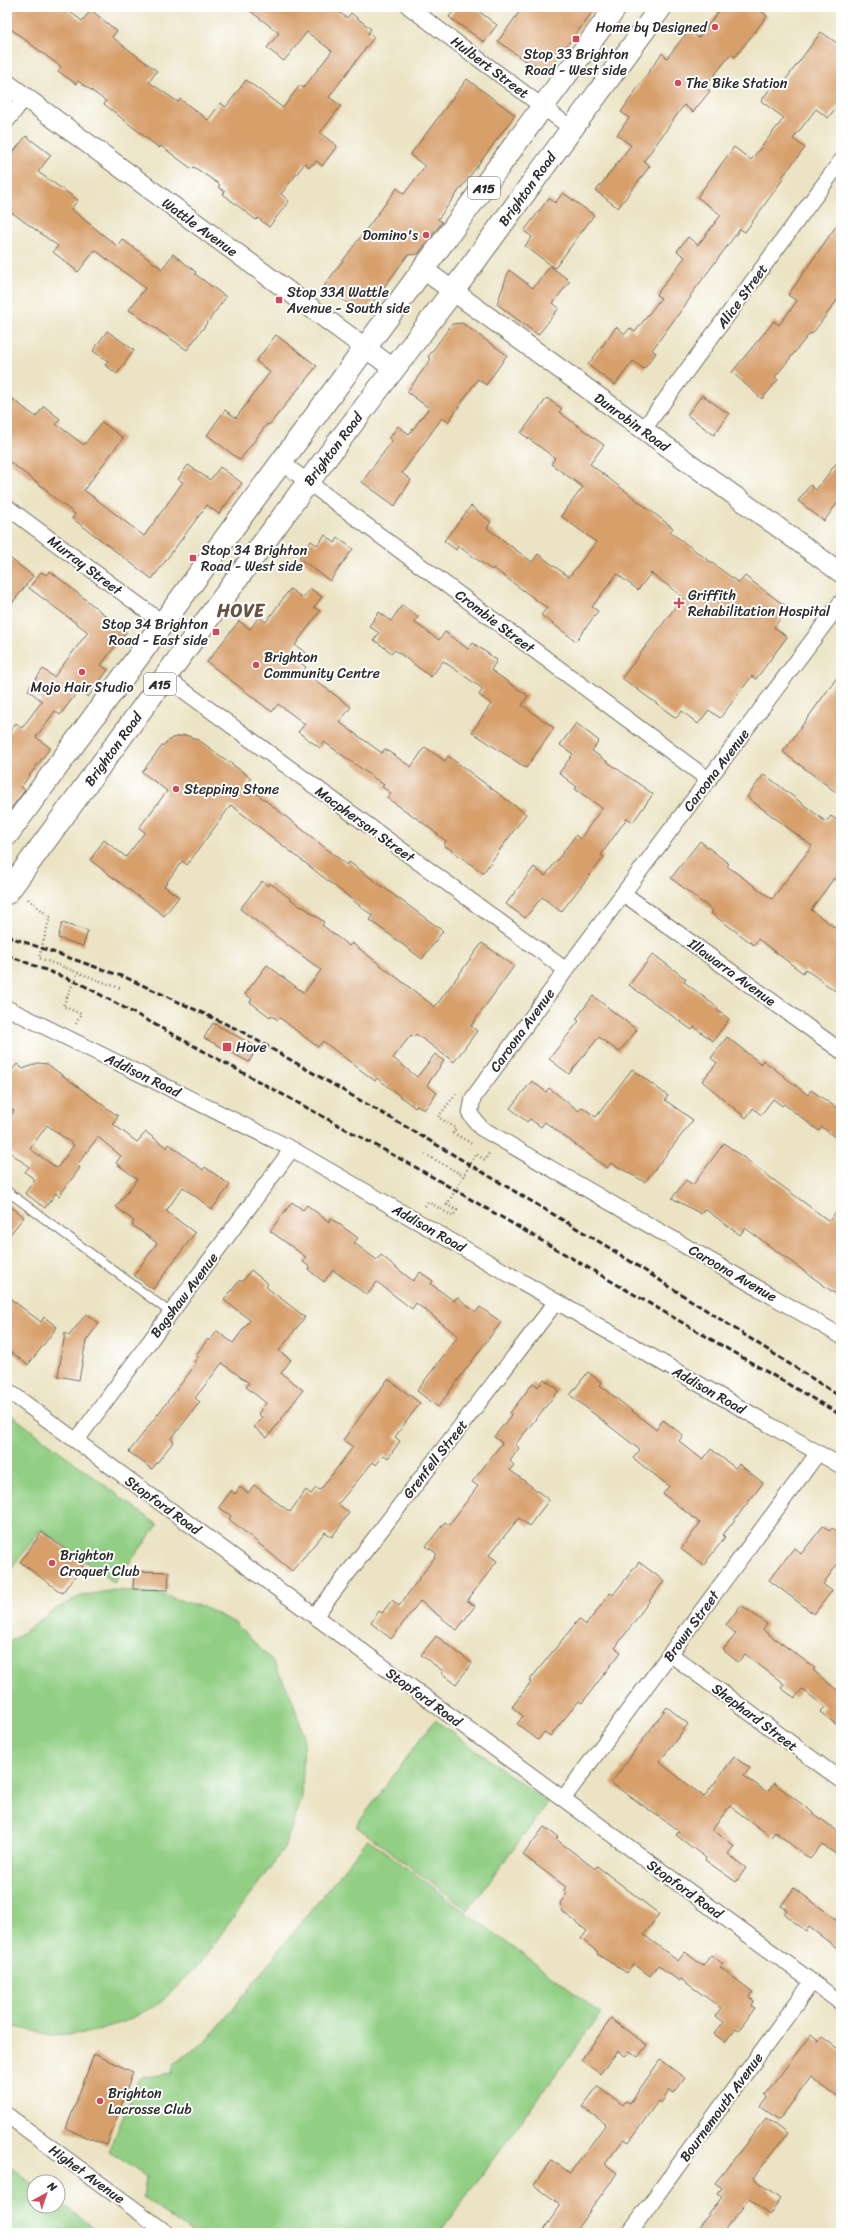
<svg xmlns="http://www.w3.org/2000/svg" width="848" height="2240" font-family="Sriracha,sans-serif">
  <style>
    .green { fill: #92cf84; stroke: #5e7d58 }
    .building { fill: #d79f6b; fill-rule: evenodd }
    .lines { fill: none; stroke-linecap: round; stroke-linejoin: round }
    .service-casing { stroke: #6e6b60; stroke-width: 10 }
    .minor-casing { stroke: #6e6b60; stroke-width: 17 }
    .tertiary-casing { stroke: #6e6b60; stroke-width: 21 }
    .primary-casing { stroke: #6e6b60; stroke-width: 24 }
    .path { stroke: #6e6b60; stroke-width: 2.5; stroke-dasharray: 1 3; stroke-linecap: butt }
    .service { stroke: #fff; stroke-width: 8 }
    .minor { stroke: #fff; stroke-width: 15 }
    .tertiary { stroke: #fff; stroke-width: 19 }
    .primary { stroke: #fff; stroke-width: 22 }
    .rail { stroke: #2b2b2b; stroke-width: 3; stroke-dasharray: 6 3; stroke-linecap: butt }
    .poi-dot { fill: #d1495b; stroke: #fff; stroke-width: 1.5 }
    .labels { text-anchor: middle; stroke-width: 4; stroke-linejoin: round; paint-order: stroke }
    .shield { fill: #fff; stroke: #6b6b6b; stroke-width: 1 }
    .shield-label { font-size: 13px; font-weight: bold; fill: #2b2b2b }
    .poi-label { font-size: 14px; fill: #2b2b2b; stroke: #fff; text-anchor: start }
    .street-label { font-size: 14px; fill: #2b2b2b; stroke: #fff }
    .district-label { font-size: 18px; font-weight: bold; letter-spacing: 1px; fill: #675441; stroke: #fff }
  </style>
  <rect width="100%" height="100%" fill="#fff"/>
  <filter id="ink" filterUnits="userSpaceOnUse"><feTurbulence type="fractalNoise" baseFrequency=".025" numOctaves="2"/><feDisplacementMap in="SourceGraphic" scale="8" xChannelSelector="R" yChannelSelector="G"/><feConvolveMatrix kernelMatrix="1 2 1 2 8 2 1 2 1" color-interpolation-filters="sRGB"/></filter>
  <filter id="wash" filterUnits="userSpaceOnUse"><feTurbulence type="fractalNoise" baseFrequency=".012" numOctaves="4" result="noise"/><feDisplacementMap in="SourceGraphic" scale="16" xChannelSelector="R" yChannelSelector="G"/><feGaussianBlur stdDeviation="0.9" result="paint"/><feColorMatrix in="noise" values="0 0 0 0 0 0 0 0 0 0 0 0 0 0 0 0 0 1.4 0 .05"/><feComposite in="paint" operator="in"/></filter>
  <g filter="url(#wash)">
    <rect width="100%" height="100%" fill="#ebe3c3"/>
    <path class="green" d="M10 1414 158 1525 114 1583 41 1529 7 1575V1418Z
      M115 1590 156 1593 203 1607 235 1623 272 1660 291 1696 304 1735 302 1799 283 1850 196 1968 160 2003 124 2022 87 2033 51 2035 7 2025V1647L10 1642 51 1612 80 1596Z
      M435 1720 548 1803 468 1910 356 1826Z
      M368 1839 601 2013 439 2233H192L143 2198 146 2177 109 2151 139 2078 172 2073 174 2063 207 2041Z
      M7 2164 34 2184V2206H58V2201L101 2233H7Z"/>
    <g id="blocks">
      <path class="building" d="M7 7H64L82 21 91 10 117 31 112 37 157 71 149 82 178 102 180 99 208 120 221 103 226 107 246 80 283 108 300 85 303 88 308 82 332 51 307 32 284 61 267 48 279 33 245 7H332L347 18 351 13 371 29 368 33 374 37 329 97 341 106 320 133 337 146 322 166 317 161 309 167 305 163 281 194 289 201 269 227 258 218 256 220 223 194 225 192 218 187 220 185 194 167 192 169 161 146 159 148 104 104 106 101 78 81 76 84 58 71 61 67 7 26Z
        M457 7H473L497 25 484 42 449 17Z
        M523 7H596L548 70 524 60 498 41Z
        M722 7H756L767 16 735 57 731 54 705 87 710 91 693 112 684 105 644 161 650 166 618 208 596 191 631 145 617 135 629 118 621 112 662 53 667 58 689 30 698 38Z
        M821 32 841 46V101L828 118 816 109 793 139 805 148 782 177 783 179 763 207 745 232 740 229 690 296 691 297 652 350 656 353 644 369 633 361 615 385 588 365 616 327 625 334 630 328 635 332 661 298 656 295 685 257 677 251 688 237 698 245 721 215 697 197 734 147 751 160 784 118 761 101 772 86 778 90Z
        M467 79 515 115 438 219 442 222 418 254 408 255 367 310 360 312 324 286 397 188 404 194 425 166 410 155Z
        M26 136 51 155 38 172 78 200 71 209 117 246 122 239 162 269 173 254 196 272 195 274 226 297 187 350 129 310 145 288 95 250 78 272 53 252 58 246 7 209V160Z
        M563 193 594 215 555 268 525 246 532 237 524 231 549 198 555 203Z
        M841 219V295L812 334 810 333 775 377 778 380 762 399 732 372 774 321 779 325 797 301 788 295Z
        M550 266 570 281 553 303 559 308 538 335 497 304 509 270 533 288Z
        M462 323 507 355 486 385 478 379 448 422 442 418 402 473 411 480 395 506 362 482 392 441 389 438 398 426 409 434 429 408 407 392 431 359 428 357 452 324Z
        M107 331 134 350 117 374 105 365 108 361 93 351Z
        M276 335 317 366 269 425 267 424 240 460 207 435 225 410 236 418 270 372 256 361Z
        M7 395 36 417 44 406 60 419 56 424 84 445 102 422 123 438 84 490 144 536 183 482 178 479 188 465 210 480 220 467 242 483 219 514 207 505 152 579 72 518 75 514 47 492 48 491 7 460Z
        M702 395 729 414 714 435 687 415Z
        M547 398 562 409 559 412 604 445 590 464 673 528 670 532 739 583 745 576 788 608 774 627 787 637 756 679 752 676 720 718 709 710 698 724 682 711 676 718 622 678 683 597 651 573 638 590 617 574 592 607 598 611 576 641 541 615 547 608 493 568 492 570 458 546 456 550 444 541 471 506 491 522 487 528 532 562 538 554 569 577 596 542 561 516 583 487 551 464 555 458 521 433Z
        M841 457V498L824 521 798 501 810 485 816 490Z
        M325 535 335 543 338 538 353 549 330 581 299 558 311 541 317 545Z
        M7 556 33 576 7 610Z
        M50 571 126 632 101 665 108 670 88 697 79 690 60 715 55 711 36 737 50 748 21 787 25 790 7 814V735L16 723 22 728 42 701 28 690 43 669 54 677 88 632 29 588 41 572 46 575Z
        M310 588 322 597 314 607 320 611 295 645 306 653 299 662 306 667 303 671 351 707 339 722 382 753 385 749 411 767 425 747 445 761 448 756 526 814 483 873 444 845 446 841 422 822 387 798 391 793 382 787 384 785 324 742 320 748 298 732 305 724 278 704 272 712 207 662 239 621 250 629 259 617 266 622 290 589 303 598Z
        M402 605 418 617 414 622 439 640 445 632 468 649 473 643 497 660 491 670 528 696 522 705 554 728 526 768 472 732 491 704 479 695 483 689 443 661 431 677 395 650 392 653 374 640 379 633 369 626 379 612 391 621Z
        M841 672V796L783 752Z
        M576 723 599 741 592 751 653 794 633 822 627 818 601 855 604 857 561 912 542 897 525 918 506 904 534 867 545 876 576 835 580 839 602 808 575 789 577 787 559 773 573 754 560 745Z
        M186 735 200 741 251 778 246 785 347 865 349 862 443 931 422 959 370 920 373 916 231 805 187 865 182 861 164 886 179 897 164 916 90 860 104 840 126 857 145 832 139 828 167 791 142 772 162 746 172 738Z
        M764 774 826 822 831 816 841 823V883L834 878 811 910 841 932V995L805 969 803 973 758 939 754 945 711 913 713 911 671 878 700 841 729 864 727 866 772 899 812 846 747 797Z
        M262 881 268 886 270 883 301 907 302 906 324 922 322 925 349 946 352 943 435 1007 482 943 514 966 471 1026 477 1031 454 1062 416 1034 414 1037 411 1035 393 1058 417 1077 435 1054 444 1061 427 1085 437 1093 424 1110 417 1105 415 1108 377 1078 375 1081 323 1041 318 1047 280 1018 278 1020 271 1015 270 1017 250 1002 252 999 245 994 267 965 304 993 321 970 240 909Z
        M62 923 88 931 83 946 58 938Z
        M653 954 686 979 684 982 718 1008 717 1010 729 1019 713 1041 694 1027 692 1030 629 985Z
        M593 996 637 1030 619 1052 599 1037 569 1074 549 1059 579 1021 576 1019Z
        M213 1023 257 1047 249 1062 204 1038Z
        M727 1037 761 1064 763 1060 808 1095 811 1090 841 1111V1142L822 1127 819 1131 784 1104 782 1106 773 1099 761 1115 753 1108 746 1118 702 1081 717 1063 711 1058Z
        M38 1063 47 1064 118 1116 113 1124 137 1142 146 1132 167 1148 169 1144 203 1170 205 1167 230 1185 212 1209 183 1187 166 1211 195 1233 153 1289 134 1275 157 1243 132 1225 134 1221 116 1207 137 1179 116 1163 121 1156 98 1137 77 1165 80 1168 59 1196 56 1193 45 1208 25 1193 35 1180 25 1172 29 1167 7 1150V1120L14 1111 7 1106V1077L17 1064 23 1069ZM47 1125 74 1145 57 1168 30 1149Z
        M632 1069 668 1096 665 1100 693 1120 645 1182 611 1163 607 1168 545 1122 541 1127 530 1119 527 1122 510 1108 532 1081 546 1092 549 1088 579 1111 582 1107 596 1117Z
        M724 1143 829 1221 841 1206V1298L745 1228 740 1235 705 1209 701 1214 672 1198 686 1180 693 1185Z
        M292 1202 303 1210 307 1205 329 1222 331 1218 358 1238 354 1243 377 1260 381 1255 413 1281 420 1272 433 1281 431 1284 454 1301 457 1297 476 1312 480 1307 501 1322 438 1407 417 1391 458 1336 416 1303 412 1309 377 1282 367 1295 333 1270 324 1282 309 1270 310 1267 303 1262 306 1257 270 1231Z
        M7 1203 24 1217 7 1238Z
        M251 1270 268 1284 266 1287 305 1317 279 1351 291 1360 281 1373 303 1390 267 1438 254 1427 262 1417 258 1414 266 1403 246 1387 249 1383 222 1363 195 1398 200 1402 171 1439 174 1441 152 1469 129 1452 196 1364 194 1362 198 1357 196 1355 208 1339 210 1341 217 1331 233 1343 250 1320 224 1300 240 1280 242 1282Z
        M7 1296 41 1322 44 1317 57 1327 28 1365 7 1349Z
        M86 1314 99 1323 86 1341 79 1380 58 1376 65 1333 69 1336Z
        M588 1372 602 1383 600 1385 656 1430 663 1420 683 1435 679 1441 703 1460 711 1449 735 1468 739 1464 763 1483 723 1535 725 1537 703 1566 681 1549 700 1523 663 1494 669 1486 633 1458 640 1450 570 1395Z
        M388 1379 420 1403 395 1437 400 1441 388 1458 384 1455 376 1465 373 1462 338 1504 349 1513 332 1537 325 1532 292 1571 229 1519 231 1516 219 1507 231 1491 235 1494 240 1487 248 1493 254 1485 290 1512 306 1490 311 1494 316 1488 320 1490 353 1447 343 1440Z
        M544 1379 559 1390 515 1445 519 1448 510 1461 514 1465 510 1470 549 1500 529 1526 519 1518 489 1555 497 1561 467 1601 475 1606 457 1630 420 1601 391 1639 371 1623 379 1611 382 1613 392 1600 399 1606 437 1554 426 1546 445 1522 449 1525 478 1486 472 1482 502 1443 494 1437 511 1415 510 1413 533 1383 538 1387Z
        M823 1526 830 1531 832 1528 841 1535V1559L823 1584 832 1591 814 1614 769 1580 794 1548 801 1554Z
        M42 1532 84 1564 62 1593 20 1562Z
        M639 1562 664 1581 615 1648 621 1652 582 1703 579 1701 550 1736 544 1732 538 1740 517 1724 523 1716 512 1707 531 1682 529 1681 579 1619 586 1625 610 1593 613 1595Z
        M134 1571 169 1572 168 1590 133 1589Z
        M741 1605 767 1624 763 1630 815 1668 813 1670 827 1682 837 1690 841 1685V1728L820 1712 825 1707 802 1689 795 1698 781 1688 784 1684 745 1654 738 1662 723 1650 736 1634 726 1625Z
        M436 1636 472 1663 456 1684 441 1673 443 1671 421 1655Z
        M667 1707 688 1724 660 1761 663 1765 704 1797 734 1757 750 1768 744 1776 767 1792 774 1783 841 1834V1858L822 1844 810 1859 775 1832 771 1837 730 1806 712 1829 734 1846 728 1854 746 1868 736 1882 705 1860 706 1858 676 1835 679 1831 611 1783Z
        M544 1827 558 1837 556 1839 595 1869 597 1866 659 1914 644 1935 678 1961 685 1952 703 1966 711 1955 723 1964 720 1967 753 1992 750 1997 754 2001 752 2006 755 2008 739 2030 736 2028 725 2042 714 2034 723 2022 715 2016 721 2008 681 1979 679 1981 658 1965 650 1976 634 1964 627 1973 597 1954 598 1952 581 1939 587 1931 563 1912 560 1903 567 1893 564 1890 566 1887 523 1855Z
        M794 1888 841 1923V1951L809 1927 806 1931 784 1914 787 1910 781 1906Z
        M611 2019 647 2045 638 2057 630 2051 625 2056 618 2051 600 2074 581 2060Z
        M811 2034 819 2041 822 2037 841 2051V2100L811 2077 779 2120 760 2106 767 2097 765 2095Z
        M94 2054 133 2072 107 2145 66 2129Z
        M660 2060 685 2078 674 2093 670 2090 661 2103 658 2101 629 2142 624 2139 605 2164 617 2173 574 2233H541L561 2205 534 2185 552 2160 570 2173 606 2124 582 2107 598 2086 623 2105 626 2101 630 2103Z
        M766 2118 787 2134 753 2178 780 2199 769 2215 749 2199 723 2233H695L722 2197 718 2194 722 2188 715 2183Z"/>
    </g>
  </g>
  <g filter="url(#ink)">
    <use href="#blocks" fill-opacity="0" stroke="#6e6b60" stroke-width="1"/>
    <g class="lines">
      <defs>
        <path id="service" d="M7 1191 171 1313"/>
        <path id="minor" d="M409 7 571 128
          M7 121 25 97
          M643 430 841 161
          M281 462 709 780
          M7 507 163 623
          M841 602 566 970 473 1098 470 1114 481 1128 841 1336
          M165 677 566 970
          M624 894 841 1051
          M7 1008 292 1149 841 1466
          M7 1390 841 2003
          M76 1441 292 1149
          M315 1616 556 1302
          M670 1654 841 1780
          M563 1799 818 1453
          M7 2115 167 2233
          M629 2233 812 1982"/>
        <path id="tertiary" d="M7 84 394 369
          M424 270 841 573"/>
        <path id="primary" d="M7 835 616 7
          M7 893 308 482 453 291 661 7"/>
      </defs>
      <use href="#service" class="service-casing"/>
      <use href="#minor" class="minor-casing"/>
      <use href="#tertiary" class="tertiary-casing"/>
      <use href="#primary" class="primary-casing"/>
      <path class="path" d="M28 899 50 917 39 958 122 989
        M76 1024 81 1014 63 1006 78 972
        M456 1094 438 1117 456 1128 453 1133 471 1143
        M425 1154 464 1176
        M425 1206 428 1202 453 1216 457 1210 447 1205 476 1154 485 1160 489 1153H488"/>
      <use href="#service" class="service"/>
      <use href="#minor" class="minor"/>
      <use href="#tertiary" class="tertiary"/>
      <use href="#primary" class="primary"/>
      <path class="rail" d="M7 936 127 978 239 1030 432 1142 608 1247 841 1397
        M7 955 79 983 417 1168 841 1415"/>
    </g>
  </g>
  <g class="poi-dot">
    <circle cx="715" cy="27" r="4"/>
    <rect x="572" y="35" width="8" height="8" rx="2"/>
    <circle cx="678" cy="83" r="4"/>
    <circle cx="426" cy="235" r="4"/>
    <rect x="275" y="296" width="8" height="8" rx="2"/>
    <rect x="189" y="554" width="8" height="8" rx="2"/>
    <path d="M677 597h4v4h4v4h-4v4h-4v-4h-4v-4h4z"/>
    <rect x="212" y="628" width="8" height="8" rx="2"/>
    <circle cx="256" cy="665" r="4"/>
    <circle cx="82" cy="672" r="4"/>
    <circle cx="176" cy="789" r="4"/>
    <rect x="222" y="1042" width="10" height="10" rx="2"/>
    <circle cx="52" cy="1563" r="4"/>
    <circle cx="100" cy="2101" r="4"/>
  </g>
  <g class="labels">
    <g class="shield">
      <rect x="468" y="177" width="32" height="22" rx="3"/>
      <rect x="144" y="673" width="32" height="22" rx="3"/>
    </g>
    <g class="shield-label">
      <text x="484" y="193">A15</text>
      <text x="160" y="689">A15</text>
    </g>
    <g class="poi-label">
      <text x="707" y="32" text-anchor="end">Home by Designed</text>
      <text x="576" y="59" text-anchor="middle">Stop 33 Brighton<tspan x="576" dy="16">Road - West side</tspan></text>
      <text x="686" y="88">The Bike Station</text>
      <text x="418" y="240" text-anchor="end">Domino's</text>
      <text x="287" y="297">Stop 33A Wattle<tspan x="287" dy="16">Avenue - South side</tspan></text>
      <text x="201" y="555">Stop 34 Brighton<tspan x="201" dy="16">Road - West side</tspan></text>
      <text x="688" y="600">Griffith<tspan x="688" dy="16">Rehabilitation Hospital</tspan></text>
      <text x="208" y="629" text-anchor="end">Stop 34 Brighton<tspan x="208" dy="16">Road - East side</tspan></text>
      <text x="264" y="662">Brighton<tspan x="264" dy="16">Community Centre</tspan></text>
      <text x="82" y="692" text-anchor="middle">Mojo Hair Studio</text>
      <text x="184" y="794">Stepping Stone</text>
      <text x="236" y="1052">Hove</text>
      <text x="60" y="1560">Brighton<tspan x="60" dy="16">Croquet Club</tspan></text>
      <text x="108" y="2098">Brighton<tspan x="108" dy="16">Lacrosse Club</tspan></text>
    </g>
    <g class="street-label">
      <text transform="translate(490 67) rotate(37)" y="5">Hulbert Street</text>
      <text transform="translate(527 189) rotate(-54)" y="5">Brighton Road</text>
      <text transform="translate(200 227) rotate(36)" y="5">Wattle Avenue</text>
      <text transform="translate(742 296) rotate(-54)" y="5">Alice Street</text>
      <text transform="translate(632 422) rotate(36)" y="5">Dunrobin Road</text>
      <text transform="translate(333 449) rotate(-53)" y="5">Brighton Road</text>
      <text transform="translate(85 565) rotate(37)" y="5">Murray Street</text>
      <text transform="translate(495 621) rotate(37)" y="5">Crombie Street</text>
      <text transform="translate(113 749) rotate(-54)" y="5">Brighton Road</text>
      <text transform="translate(716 770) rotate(-53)" y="5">Caroona Avenue</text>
      <text transform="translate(365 824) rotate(36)" y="5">Macpherson Street</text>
      <text transform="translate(732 972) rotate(36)" y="5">Illawarra Avenue</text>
      <text transform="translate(522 1030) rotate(-54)" y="5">Caroona Avenue</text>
      <text transform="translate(143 1075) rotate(26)" y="5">Addison Road</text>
      <text transform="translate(429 1228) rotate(30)" y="5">Addison Road</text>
      <text transform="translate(733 1273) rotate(30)" y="5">Caroona Avenue</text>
      <text transform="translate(184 1295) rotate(-53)" y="5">Bagshaw Avenue</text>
      <text transform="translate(709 1390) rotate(30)" y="5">Addison Road</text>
      <text transform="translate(435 1459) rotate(-52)" y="5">Grenfell Street</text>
      <text transform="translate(163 1505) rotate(36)" y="5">Stopford Road</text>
      <text transform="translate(691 1626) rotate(-54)" y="5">Brown Street</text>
      <text transform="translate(424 1697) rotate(36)" y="5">Stopford Road</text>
      <text transform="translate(755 1717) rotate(37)" y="5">Shephard Street</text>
      <text transform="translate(685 1889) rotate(36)" y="5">Stopford Road</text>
      <text transform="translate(721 2107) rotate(-54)" y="5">Bournemouth Avenue</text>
      <text transform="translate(87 2174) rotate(36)" y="5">Highet Avenue</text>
    </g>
    <g class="district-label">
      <text x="241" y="617">HOVE</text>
    </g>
  </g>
  <rect width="848" height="2240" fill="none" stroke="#fff" stroke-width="24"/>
  <g transform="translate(46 2194) rotate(40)"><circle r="19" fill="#ffffff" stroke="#aaaaaa"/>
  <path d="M0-3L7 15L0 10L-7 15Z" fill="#d1495b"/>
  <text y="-6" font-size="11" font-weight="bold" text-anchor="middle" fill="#2b2b2b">N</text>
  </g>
</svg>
